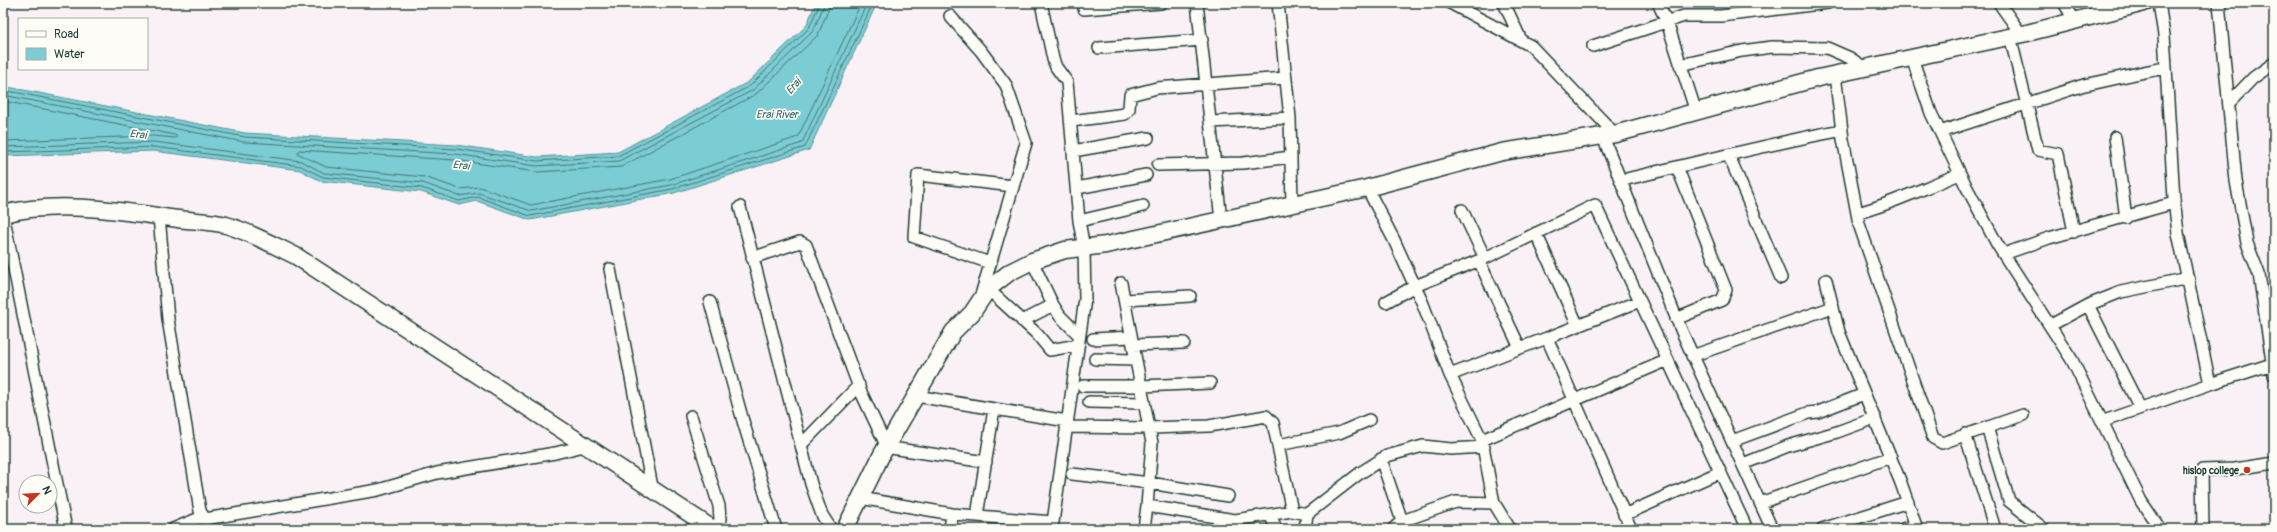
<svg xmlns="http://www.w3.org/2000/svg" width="2277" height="532" font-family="Pangolin,sans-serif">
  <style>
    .water { fill: #7bccd3; stroke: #569393 }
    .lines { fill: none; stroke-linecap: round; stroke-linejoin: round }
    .shore { stroke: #447674; stroke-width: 1 }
    .street-casing { stroke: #1f3d34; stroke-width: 14 }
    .secondary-casing { stroke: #1f3d34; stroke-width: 19 }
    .street { stroke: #fdfcf7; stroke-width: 11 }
    .secondary { stroke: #fdfcf7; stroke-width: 16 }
    .poi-dot { fill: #c8321e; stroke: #fdfcf7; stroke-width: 1.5 }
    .labels { text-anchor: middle; stroke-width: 3.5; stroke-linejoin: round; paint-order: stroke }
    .poi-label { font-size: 10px; font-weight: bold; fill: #1f3d34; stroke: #fdfcf7; text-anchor: end }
    .water-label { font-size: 11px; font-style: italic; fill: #36615c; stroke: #fdfcf7 }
  </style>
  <rect width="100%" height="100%" fill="#f9f1f5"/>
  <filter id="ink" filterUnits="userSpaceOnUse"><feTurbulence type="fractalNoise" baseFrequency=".025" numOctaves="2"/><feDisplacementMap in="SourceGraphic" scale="8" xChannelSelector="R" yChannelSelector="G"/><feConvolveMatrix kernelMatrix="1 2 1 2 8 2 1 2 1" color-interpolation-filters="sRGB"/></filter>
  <g filter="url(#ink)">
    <path class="water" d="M816 3H877L809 150 674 193 530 220 477 201 459 205 421 192 321 181 300 170 153 151 3 156V86L245 133 456 145 537 157 618 152 748 82 806 26Z"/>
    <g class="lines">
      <path class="shore" d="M831 3 818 35 756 94 621 167 536 172 455 160 299 150 297 153 326 167 424 177 460 189 480 187 531 205 670 179 798 137 861 3
        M3 90 245 137 456 149 537 161 618 156 750 86 809 28 820 3
        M3 95 244 142 455 154 536 166 619 161 753 90 813 31 825 3
        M3 101 175 135 177 137 175 138 153 136 3 141
        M3 147 154 142 301 161 324 173 423 183 459 196 479 193 531 211 671 185 802 143 867 3
        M3 152 154 147 301 166 323 177 422 188 459 201 478 197 530 216 672 189 805 147 873 3"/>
      <defs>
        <path id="street" d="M1041 3 1053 59 1056 67 1067 82 1079 221 1084 248 1085 299 1052 529
          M1197 3 1221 220
          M1278 3 1290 118 1292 205
          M1450 3 1531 46 1615 134
          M1504 3 1521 40
          M1658 3 1667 22 1696 112
          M1999 3 2021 34
          M2064 3 2075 21
          M2095 3 2099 14
          M2159 3 2164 35 2174 199 2178 233 2210 384
          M2219 3 2236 181 2247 243 2259 274 2274 375
          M1084 9 1161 3
          M950 16 981 51 1006 85 1026 143 981 295
          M2010 36 2038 150 2058 154 2074 232
          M1593 46 1684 16H1721L1828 3
          M1099 48 1202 40
          M1912 58 1931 113 1966 186 1997 244 2072 360 2141 501 2160 529
          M1680 65 1742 51 1772 47 1827 48 1850 58 1865 68
          M1835 75 1843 139 1859 224 1933 438 1942 443 2023 415
          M2229 103 2253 78 2274 63
          M1071 121 1125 114 1129 109 1130 95 1157 88 1285 78
          M1210 122 1290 118
          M1940 132 2084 85C2112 80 2138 72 2166 68
          M1603 137 1682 332 1772 529
          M2115 137 2126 218
          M1073 151 1148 138
          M1729 156 1781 278
          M1158 165 1243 163 1291 157
          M1622 180C1695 163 1768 144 1842 130
          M1077 188 1146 175
          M1367 188 1394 240 1423 304 1450 375 1482 440 1668 360
          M740 207 811 484 822 515 831 529
          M1462 210 1485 258
          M1857 213C1893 204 1925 187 1960 174
          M3 214 66 529
          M159 216 168 319 200 511 205 519 378 490 437 473 555 453 584 446
          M1079 221 1143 206
          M1536 233 1578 326
          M2004 254 2049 238 2174 203
          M752 258 800 242 806 245 860 390 885 443 891 448 986 462
          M1032 261 1053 305 1060 316 1079 335
          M1479 261 1520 348 1547 338
          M990 263 914 237 918 175 1013 186
          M610 269 653 492
          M1826 280 1839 332 1901 483 1917 529
          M1121 283 1152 443 1147 506 1235 520 1292 511 1307 514 1360 473 1387 456 1423 446 1451 449 1484 447
          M988 289 1037 334 1050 350 1078 345
          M1125 300 1190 296
          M710 302 743 421 776 529
          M1386 302 1415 286 1485 258 1595 205 1747 529
          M2088 305 2140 408
          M1676 319 1722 300 1726 290 1677 167
          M1022 321 1053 305
          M2051 325 2088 305 2121 292 2189 278
          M1093 339 1131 337
          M1133 345 1184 343
          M1692 356 1833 307
          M1095 359 1135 360
          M1450 375 1520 348
          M1083 386H1141L1210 383
          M916 396 1067 421
          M1089 402 1143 403
          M691 416 719 506 720 519 717 529
          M2104 421 2210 384 2272 364
          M1066 427 1150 428 1209 426 1266 416 1273 423 1292 511
          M1987 427 2009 501 2044 529
          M1965 434 1995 529
          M1482 441 1494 503 1510 529
          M1732 441 1808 413 1818 412 1864 394
          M801 445 859 385
          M1278 445 1339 433 1369 420
          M1381 459 1402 521 1393 529
          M1743 464 1788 446 1837 432 1875 418
          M1072 474 1150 483 1228 496
          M860 498 952 514 1053 522
          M1760 503 1891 457
          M1624 515 1720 472
          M977 516 994 409
          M1271 516 1276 529
          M1402 521 1456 502 1494 503
          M173 529 202 517
          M950 529 952 514
          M1144 529 1147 506
          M1305 529 1307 514
          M1631 529 1547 338 1640 301
          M1822 529 1908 502
          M1903 529 1915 525
          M2203 529 2202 470 2235 469 2274 463"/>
        <path id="secondary" d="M3 214C59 200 121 211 178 219 193 221 211 221 226 225 250 232 273 245 296 256L713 529
          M845 529 882 454 953 332 972 313 988 289 1010 272 1032 261 1065 250 1106 245 1367 188 1502 152 1615 134 1818 78 2027 33 2144 3"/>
      </defs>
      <use href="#street" class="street-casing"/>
      <use href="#secondary" class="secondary-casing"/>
      <use href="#street" class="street"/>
      <use href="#secondary" class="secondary"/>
    </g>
  </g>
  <circle class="poi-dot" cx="2247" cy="470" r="4"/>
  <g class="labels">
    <g class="poi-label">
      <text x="2239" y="474">hislop college</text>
    </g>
    <g class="water-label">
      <text transform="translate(793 86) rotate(-48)" y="4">Erai</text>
      <text x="777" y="118">Erai River</text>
      <text transform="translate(138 134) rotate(6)" y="4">Erai</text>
      <text transform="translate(461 165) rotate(6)" y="4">Erai</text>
    </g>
  </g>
  <rect width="2277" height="532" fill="none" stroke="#fdfcf7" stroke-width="16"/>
  <rect x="8" y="8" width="2261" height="516" fill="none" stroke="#1f3d34" stroke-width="1.5" filter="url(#ink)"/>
  <rect x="18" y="18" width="130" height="52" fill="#fdfcf7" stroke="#a4b0a9"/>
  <rect x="26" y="31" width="20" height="6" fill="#fdfcf7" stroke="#a4b0a9"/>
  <text x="54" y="38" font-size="12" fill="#1f3d34">Road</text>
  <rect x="26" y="48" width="20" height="12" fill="#7bccd3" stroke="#a4b0a9"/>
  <text x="54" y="58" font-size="12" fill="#1f3d34">Water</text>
  <g transform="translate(38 494) rotate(66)"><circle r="19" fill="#fdfcf7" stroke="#a4b0a9"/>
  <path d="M0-3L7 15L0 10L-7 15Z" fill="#c8321e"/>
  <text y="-6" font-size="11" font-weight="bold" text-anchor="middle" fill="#1f3d34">N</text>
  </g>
</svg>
